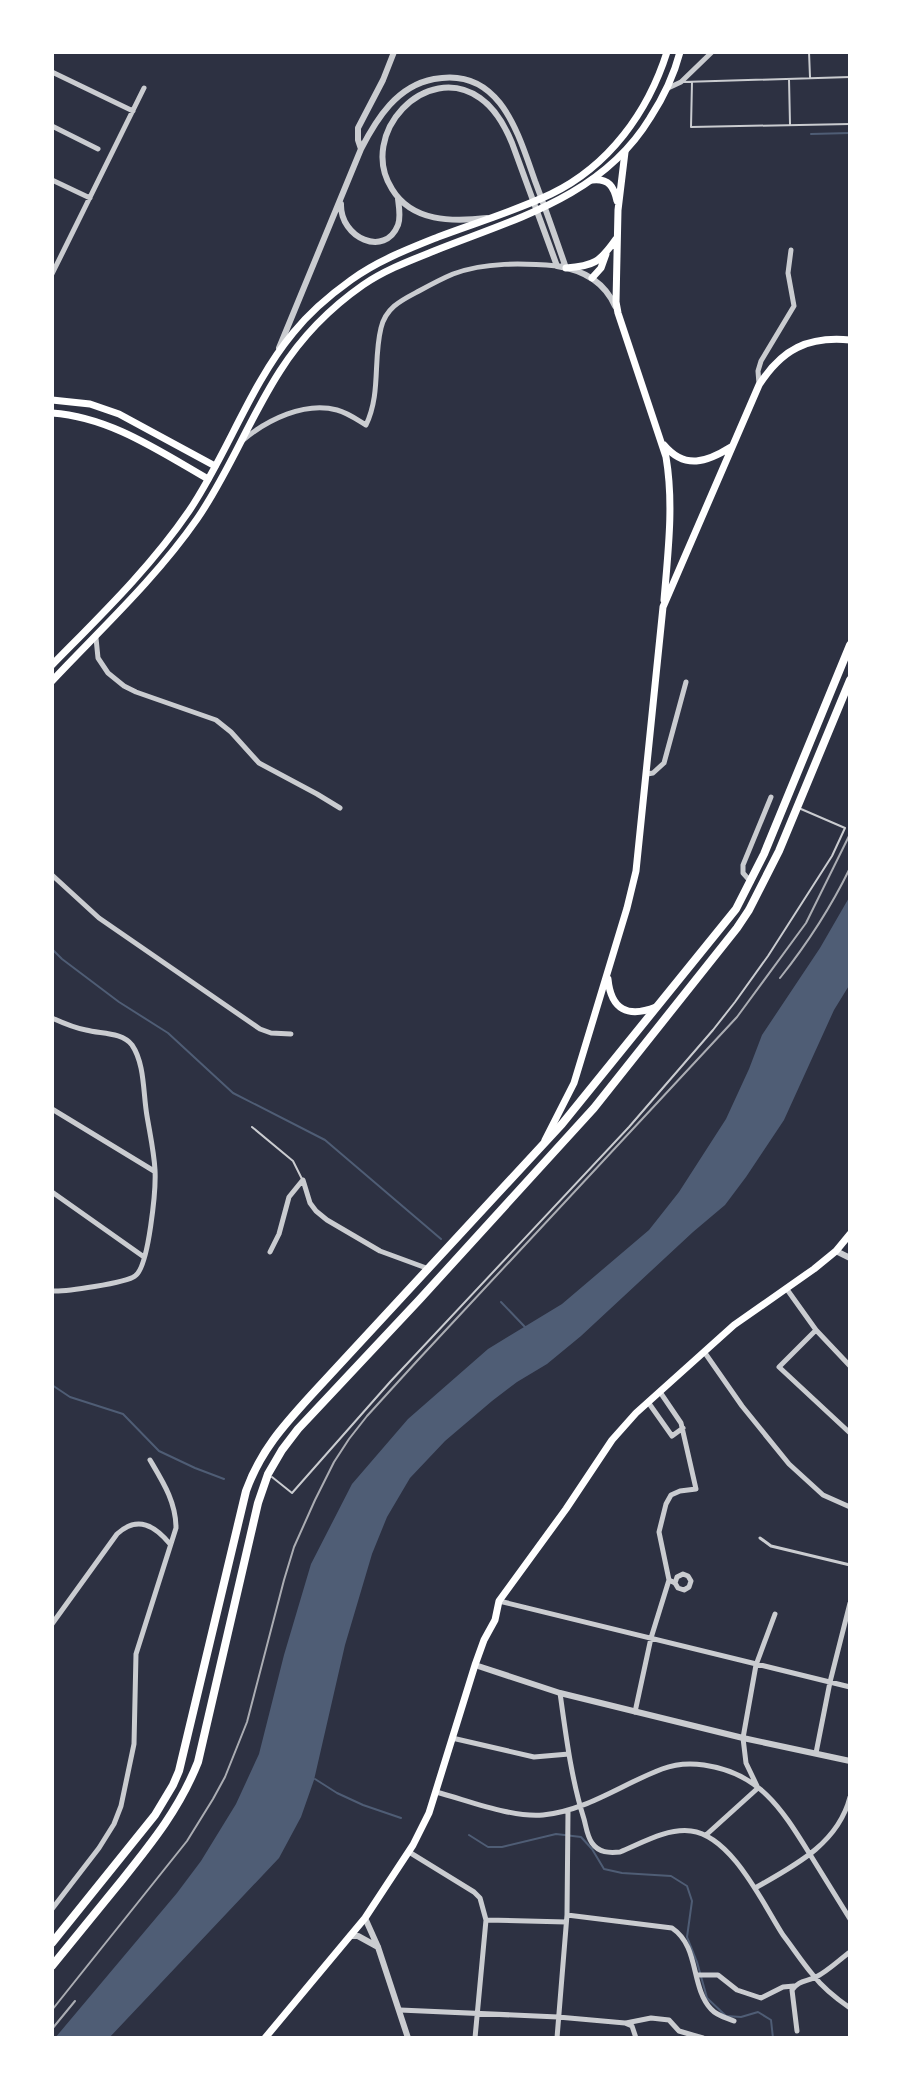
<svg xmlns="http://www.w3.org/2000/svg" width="902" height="2090" font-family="Literata,serif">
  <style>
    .water { fill: #4f5d75 }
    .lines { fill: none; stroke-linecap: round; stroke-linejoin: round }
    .stream { stroke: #4f5d75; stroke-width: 2 }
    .service { stroke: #caccd0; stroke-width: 2 }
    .pedestrian { stroke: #caccd0; stroke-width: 3 }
    .minor { stroke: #caccd0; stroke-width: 5 }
    .tertiary { stroke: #caccd0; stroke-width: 6 }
    .secondary { stroke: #fff; stroke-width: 7 }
    .primary { stroke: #fff; stroke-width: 7 }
    .trunk { stroke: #fff; stroke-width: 8 }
    .rail { stroke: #abadb3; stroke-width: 2 }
  </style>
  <rect width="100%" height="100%" fill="#2d3142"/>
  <path class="water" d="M850 896V984L834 1010 784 1120 746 1177 725 1205 693 1232 581 1336 547 1364 517 1382 492 1401 445 1441 410 1478 387 1517 372 1554 345 1645 314 1780 301 1817 279 1858 109 2038H55L177 1893 201 1861 236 1804 259 1754 284 1655 311 1564 352 1484 408 1419 488 1349 562 1304 649 1230 679 1192 726 1119 749 1069 762 1035 820 948Z"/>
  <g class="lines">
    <path class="stream" d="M811 134 850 133
      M52 949 62 959 119 1002 168 1033 233 1093 325 1140 441 1239
      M501 1302 525 1327
      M52 1385 70 1397 123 1414 159 1451 195 1468 224 1479
      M315 1779 337 1793 363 1805 401 1818
      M469 1835 488 1847H502L556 1834 581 1837 592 1849 604 1869 622 1873 671 1876 687 1886 692 1901 687 1937 697 1962 707 1998 726 2016 741 2017 758 2012 771 2020 773 2038"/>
    <path class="service" d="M809 52 810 77
      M789 79 790 124
      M683 82 850 77
      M692 82 691 127 850 124
      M252 1127 293 1161 302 1179
      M272 1477 292 1493 390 1382 629 1127 713 1030 735 1002 768 956 832 856 845 828 801 809"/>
    <path class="pedestrian" d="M760 1538 771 1546 850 1565"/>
    <path class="minor" d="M52 72 133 111
      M666 89 681 82 712 52
      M52 126 98 149
      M52 180 90 198
      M52 274 144 88
      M759 384 758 371 761 361 794 306 788 273 791 250
      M243 440C267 420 305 401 337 410 348 413 356 419 366 425 381 394 373 360 381 328 386 307 402 300 419 291 430 285 441 279 453 274 485 262 523 263 557 266
      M96 638 98 658 108 673 124 686 136 692 216 720 231 732 259 763 317 794 340 808
      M647 774 653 773 664 763 686 682
      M52 875 99 918 260 1029 271 1033 291 1034
      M751 882 743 873V865L771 797
      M52 1018C63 1023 74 1028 86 1030 101 1034 122 1032 132 1045 145 1064 143 1094 147 1116 150 1134 154 1152 155 1170 156 1188 149 1267 135 1276 126 1283 64 1292 52 1291
      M52 1109 154 1171
      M303 1180 310 1203 316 1211 327 1220 380 1251 429 1269
      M52 1192 144 1257
      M270 1252 279 1234 289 1197 302 1181
      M786 1288 816 1330 850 1366
      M816 1330 779 1367 850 1433
      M705 1353 742 1406 789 1464 823 1495 850 1507
      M648 1402 672 1436 683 1428
      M669 1580 675 1583 678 1588 684 1590 689 1587 691 1581 688 1576 683 1574 677 1577 675 1583
      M499 1601 850 1687
      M52 1624 117 1534C138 1515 155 1526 170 1544
      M560 1693C566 1735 571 1778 584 1819 586 1826 587 1836 592 1843 599 1853 609 1853 620 1852 642 1843 667 1828 691 1831 732 1836 763 1904 783 1935 793 1948 802 1962 813 1975 823 1988 837 1999 850 2008
      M635 1712 651 1638 669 1580 659 1532 666 1504 671 1495 680 1491 696 1489 681 1423 660 1392
      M452 1738 534 1757 569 1754
      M816 1753 830 1682 850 1603
      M436 1792C467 1800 512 1818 543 1815 586 1811 622 1784 662 1769 675 1764 691 1763 704 1765 761 1773 783 1811 811 1856 824 1877 837 1898 850 1919
      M706 1835 758 1788 746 1763 743 1738 756 1665 775 1614
      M409 1852 474 1892 480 1898 486 1920 475 2038
      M755 1888C794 1866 838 1844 850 1797
      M52 1909 99 1848 114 1824 121 1806 134 1744 136 1654 176 1528C176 1502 163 1482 150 1460
      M567 1915 672 1928C700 1947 690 1986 711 2009 717 2016 727 2018 734 2021
      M486 1920 566 1922
      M697 1975H718L737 1990 761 1998 783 1987 794 1986
      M400 2010 558 2017 625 2023 632 2026 636 2038
      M626 2023 651 2018 669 2020 679 2031 703 2038
      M797 2031 792 1990C799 1980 806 1982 816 1977 828 1971 839 1960 850 1952
      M557 2038 567 1915 568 1812"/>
    <path class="tertiary" d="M361 149 358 140V128L383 80 394 52
      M341 204C340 238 385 258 398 225 401 217 399 207 398 199
      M487 218C452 222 412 222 392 189 357 134 426 60 480 98 496 109 505 126 512 143L557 266C583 270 604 281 615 306
      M279 348 361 149C377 118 397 86 434 79 500 66 518 133 535 181 546 210 556 239 566 268
      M836 1251 850 1258
      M475 1665 560 1693 743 1738 850 1761
      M365 1918 378 1947 408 2038
      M350 1936H358L378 1947"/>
    <path class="secondary" d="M625 152 618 210 616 302 618 313 666 457C674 504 668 552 664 600
      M592 180C609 178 614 187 617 201
      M566 268C594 266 600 262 616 239
      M592 278 601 268 606 254
      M52 400 90 404 119 414 215 466
      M52 413C110 417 159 451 208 479
      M664 445C685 470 707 462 731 447
      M608 979C611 1010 628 1018 656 1007
      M545 1140 574 1083 627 908 636 871 663 607 759 385C782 349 808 336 850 340
      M265 2038 365 1918 413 1845 429 1813 475 1665 484 1640 495 1620 499 1601 566 1509 612 1440 636 1413 734 1325 814 1269 836 1251 850 1234"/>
    <path class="primary" d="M52 665C100 616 150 568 189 511 227 455 250 385 293 333 309 313 330 295 351 280 377 261 408 249 438 237 475 223 515 211 551 194 609 166 648 112 667 52
      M52 681C102 628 156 578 197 519 229 473 249 419 280 371 301 338 330 308 363 285 385 270 409 261 434 251 514 219 602 197 650 118 663 98 674 75 680 52"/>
    <path class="trunk" d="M52 1943 155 1815 173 1785 179 1771 246 1491C261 1449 286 1423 315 1391L562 1124 736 909 764 854 850 645
      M52 1966C74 1939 96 1912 118 1885 150 1845 179 1810 198 1762L258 1503 268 1474 282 1450 298 1429 420 1299 594 1108 737 928 749 910 779 851 850 680"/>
    <path class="rail" d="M780 978C807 944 831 907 850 868
      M52 2010 187 1841 213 1799 225 1777 247 1722 284 1580 294 1547 315 1500 334 1462 349 1439 367 1416 417 1361 737 1017 806 923 850 834
      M52 2029 75 2001"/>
  </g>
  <rect width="902" height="2090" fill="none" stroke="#ffffff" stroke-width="108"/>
</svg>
